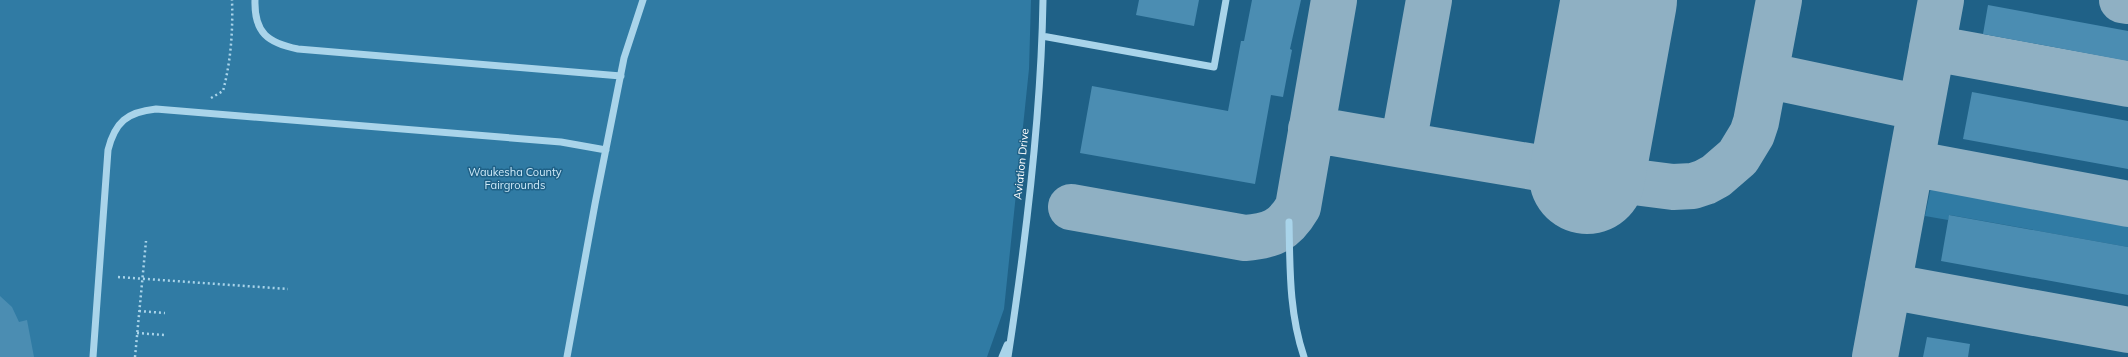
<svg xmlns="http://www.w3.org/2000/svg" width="2128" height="357" font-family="Mulish,sans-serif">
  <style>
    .green { fill: #307ba4 }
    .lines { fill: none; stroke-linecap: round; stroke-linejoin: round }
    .taxiway { stroke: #8fb0c3; stroke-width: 46 }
    .runway { stroke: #8fb0c3; stroke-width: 116 }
    .building { fill: #4b8db2 }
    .path { stroke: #a9d4ea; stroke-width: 2.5; stroke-dasharray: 2 3; stroke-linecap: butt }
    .minor { stroke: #a9d4ea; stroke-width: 7 }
    .labels { text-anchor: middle; stroke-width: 3; stroke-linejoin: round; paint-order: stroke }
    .street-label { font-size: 11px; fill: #fff; stroke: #1f6187 }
    .park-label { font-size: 11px; fill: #cde9f8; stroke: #1f6187 }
  </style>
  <rect width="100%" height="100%" fill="#1f6187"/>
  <path class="green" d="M0 0H1031L1029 69 1004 309 987 357H0Z
    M1933 177 2128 213V247L1950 215 1948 220 1925 216Z"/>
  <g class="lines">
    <path class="taxiway" d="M1429 0 1403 145 1587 176 1673 187 1693 186 1705 182 1716 176 1738 157 1752 134 1756 122 1779 0
      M2122 0 2128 1
      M1932 48 2128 84
      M1765 75 1921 108
      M1311 129 1403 145
      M1911 163 2128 204
      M1071 207 1245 238C1271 236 1284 231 1298 207L1334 0
      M1888 286 2128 330
      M1875 357 1941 0"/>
    <path class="runway" d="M1587 176 1619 0"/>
  </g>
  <path class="building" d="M1139 0H1199L1194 26 1136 15Z
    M1252 0H1301L1290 49 1292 50 1283 97 1271 95 1255 184 1080 153 1092 86 1228 111 1241 41H1244Z
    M1988 5 2128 31V61L1983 34Z
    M1972 92 2128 121V169L1963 139Z
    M1949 215 2128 247V295L1941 261Z
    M0 296 12 307 19 322 27 320 34 357H0Z
    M1927 337 1970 344 1968 357H1923Z"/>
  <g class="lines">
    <path class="path" d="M211 98 223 91C231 61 233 30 232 0
      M118 277 288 289
      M139 311 165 313
      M137 333 164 335
      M135 357 146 241"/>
    <path class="minor" d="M255 0C254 33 268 43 298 49L621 76
      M1042 36 1214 67 1226 0
      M1289 222C1290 268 1289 313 1304 357
      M93 357 108 150C115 122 127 112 156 109L561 142 606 150
      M567 357 595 204 624 58 643 0
      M1002 357 1007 345
      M1008 357C1026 240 1041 119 1043 0"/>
  </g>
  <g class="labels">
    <g class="street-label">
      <text transform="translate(1021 164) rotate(-84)" y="4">Aviation Drive</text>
    </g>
    <g class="park-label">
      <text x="515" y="176">Waukesha County<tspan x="515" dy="13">Fairgrounds</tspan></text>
    </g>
  </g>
</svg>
